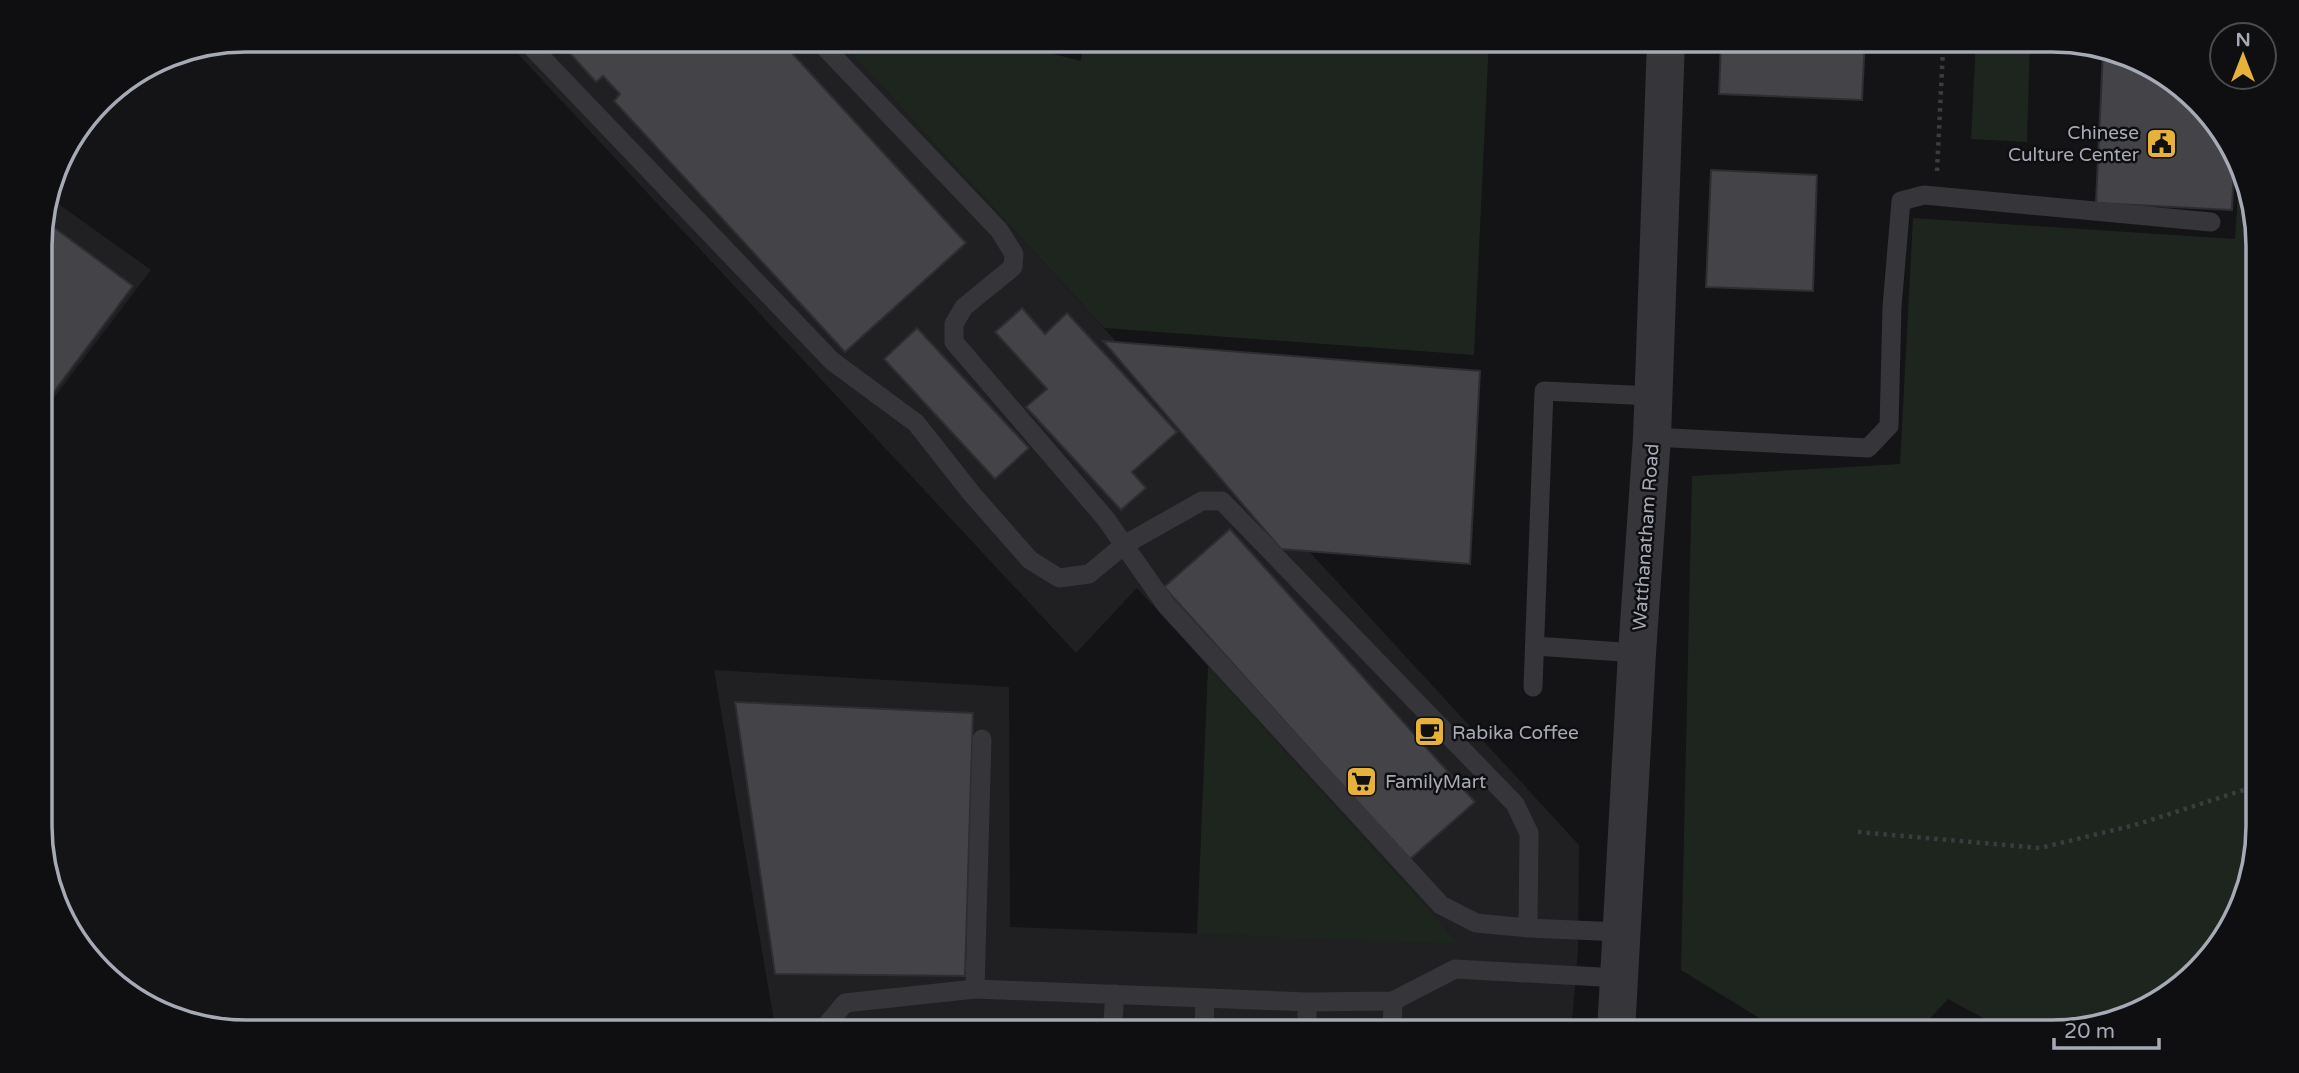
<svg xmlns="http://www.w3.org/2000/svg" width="2299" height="1073" font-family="'Varela Round',sans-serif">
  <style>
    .built { fill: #202022 }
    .green { fill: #1e251f }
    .building { fill: #434348; stroke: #2e2e31; stroke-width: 2 }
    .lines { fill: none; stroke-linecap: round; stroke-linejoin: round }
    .path { stroke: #3b3c41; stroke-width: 4.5; stroke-dasharray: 3.5 5; stroke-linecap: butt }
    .service { stroke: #35353a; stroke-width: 19 }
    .tertiary { stroke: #35353a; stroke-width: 38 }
    .labels { text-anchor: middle; stroke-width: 5; stroke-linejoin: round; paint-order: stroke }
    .poi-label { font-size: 19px; fill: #a6aab5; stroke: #0f0e10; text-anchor: start }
    .street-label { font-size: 19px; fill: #a6aab5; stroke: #0f0e10 }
    .rim { fill: none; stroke: #a6aab5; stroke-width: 3.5 }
  </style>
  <rect width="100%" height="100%" fill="#141315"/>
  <path class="built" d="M505 40H839L1579 845 1578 952 1571 1032 776 1033 714 670 1009 687 1010 927 1459 943 1137 588 1076 653Z
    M50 198 151 270 41 415V232Z"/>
  <path class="green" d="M839 40H1025L1038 50 1081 61 1084 40H1489L1474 355 1104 328Z
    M1976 40H2030L2027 142 1971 139Z
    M2239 176 2257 220 2259 827 2243 906 2168 998 2066 1032H2009L1948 999 1918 1032H1782L1681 970 1692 476 1900 464 1913 218 2235 239Z
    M1208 666 1460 944 1197 934Z"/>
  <path class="building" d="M558 40H780L966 243 845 352 614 101 620 94 603 76 596 82Z
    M1721 40H1865L1862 100 1719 94Z
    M2103 50 2132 56 2216 121 2234 165 2232 210 2096 203Z
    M1711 170 1817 175 1813 291 1706 287Z
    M44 220 133 286 41 409V232Z
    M1022 308 1045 334 1067 313 1177 432 1132 472 1146 488 1121 510 1026 407 1047 389 995 332Z
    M917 328 1029 448 995 479 884 359Z
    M1103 341 1480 371 1470 564 1281 549Z
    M1230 529 1475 802 1409 860 1164 587Z
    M735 702 973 713 965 976 775 974Z"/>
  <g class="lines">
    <path class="path" d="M1937 171 1943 49
      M1858 832 2040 848 2135 825 2259 785"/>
    <path class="service" d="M525 40 832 361 916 423 972 494 1030 560 1059 578 1089 574 1124 545 1106 519 954 342V324L964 307 1013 267 1014 254 999 230 818 40
      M1652 437 1868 448 1889 426 1892 307 1901 201 1924 195 2211 222
      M1535 646 1637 653
      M1533 687 1544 391 1653 396
      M1528 928 1529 833 1515 804 1222 501H1202L1124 545 1166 605 1441 905 1476 923 1528 928 1621 932
      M975 989 982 739
      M1392 1032 1393 1001
      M820 1033 845 1003 975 989 1307 1002 1393 1001 1455 969 1619 978
      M1112 1033 1115 994
      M1204 1033 1205 998
      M1307 1033V1002"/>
    <path class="tertiary" d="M1616 1032 1637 653 1652 437 1666 40"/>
  </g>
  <defs>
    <symbol id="civic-square" viewBox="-11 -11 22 22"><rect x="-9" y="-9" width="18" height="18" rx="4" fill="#e7b23a" stroke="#0f0e10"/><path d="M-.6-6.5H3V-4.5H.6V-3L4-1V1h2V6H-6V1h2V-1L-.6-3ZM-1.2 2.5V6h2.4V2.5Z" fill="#111"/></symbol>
    <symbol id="cafe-square" viewBox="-11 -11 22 22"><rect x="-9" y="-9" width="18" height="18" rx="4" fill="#e7b23a" stroke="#0f0e10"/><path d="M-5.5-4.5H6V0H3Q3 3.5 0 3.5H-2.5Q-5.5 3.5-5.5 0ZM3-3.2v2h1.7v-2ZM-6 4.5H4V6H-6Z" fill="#111"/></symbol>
    <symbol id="supermarket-square" viewBox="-11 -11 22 22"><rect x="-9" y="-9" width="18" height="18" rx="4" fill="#e7b23a" stroke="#0f0e10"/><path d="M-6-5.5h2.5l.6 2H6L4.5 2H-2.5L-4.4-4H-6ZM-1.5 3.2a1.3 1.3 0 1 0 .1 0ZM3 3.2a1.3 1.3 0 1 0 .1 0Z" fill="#111"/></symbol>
  </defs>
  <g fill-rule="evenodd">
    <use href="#civic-square" x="2144" y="126" width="35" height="35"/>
    <use href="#cafe-square" x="1412" y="714" width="35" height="35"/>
    <use href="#supermarket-square" x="1344" y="764" width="35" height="35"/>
  </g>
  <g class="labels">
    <g class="poi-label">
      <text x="2139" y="139" text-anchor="end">Chinese<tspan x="2139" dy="22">Culture Center</tspan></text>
      <text x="1452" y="739">Rabika Coffee</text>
      <text x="1385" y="788">FamilyMart</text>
    </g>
    <g class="street-label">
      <text transform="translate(1645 537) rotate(-86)" y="7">Watthanatham Road</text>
    </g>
  </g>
  <path d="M0 0H2299V1073H0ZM246 52H2052A194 194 0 0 1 2246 246V826A194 194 0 0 1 2052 1020H246A194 194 0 0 1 52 826V246A194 194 0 0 1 246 52Z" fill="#0f0e10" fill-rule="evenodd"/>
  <path class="rim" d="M246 52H2052A194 194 0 0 1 2246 246V826A194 194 0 0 1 2052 1020H246A194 194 0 0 1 52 826V246A194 194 0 0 1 246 52Z"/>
  <g transform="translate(2243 56)"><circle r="33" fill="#0f0e10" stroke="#4b4c52" stroke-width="2"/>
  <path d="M0-5L12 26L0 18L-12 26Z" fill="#e7b23a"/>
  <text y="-10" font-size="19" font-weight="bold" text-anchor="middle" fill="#a6aab5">N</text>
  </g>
  <path d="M2054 1038v10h105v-10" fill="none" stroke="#a6aab5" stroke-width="3.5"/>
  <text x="2064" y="1038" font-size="21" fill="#a6aab5" stroke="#0f0e10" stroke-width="5" paint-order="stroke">20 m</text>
</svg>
